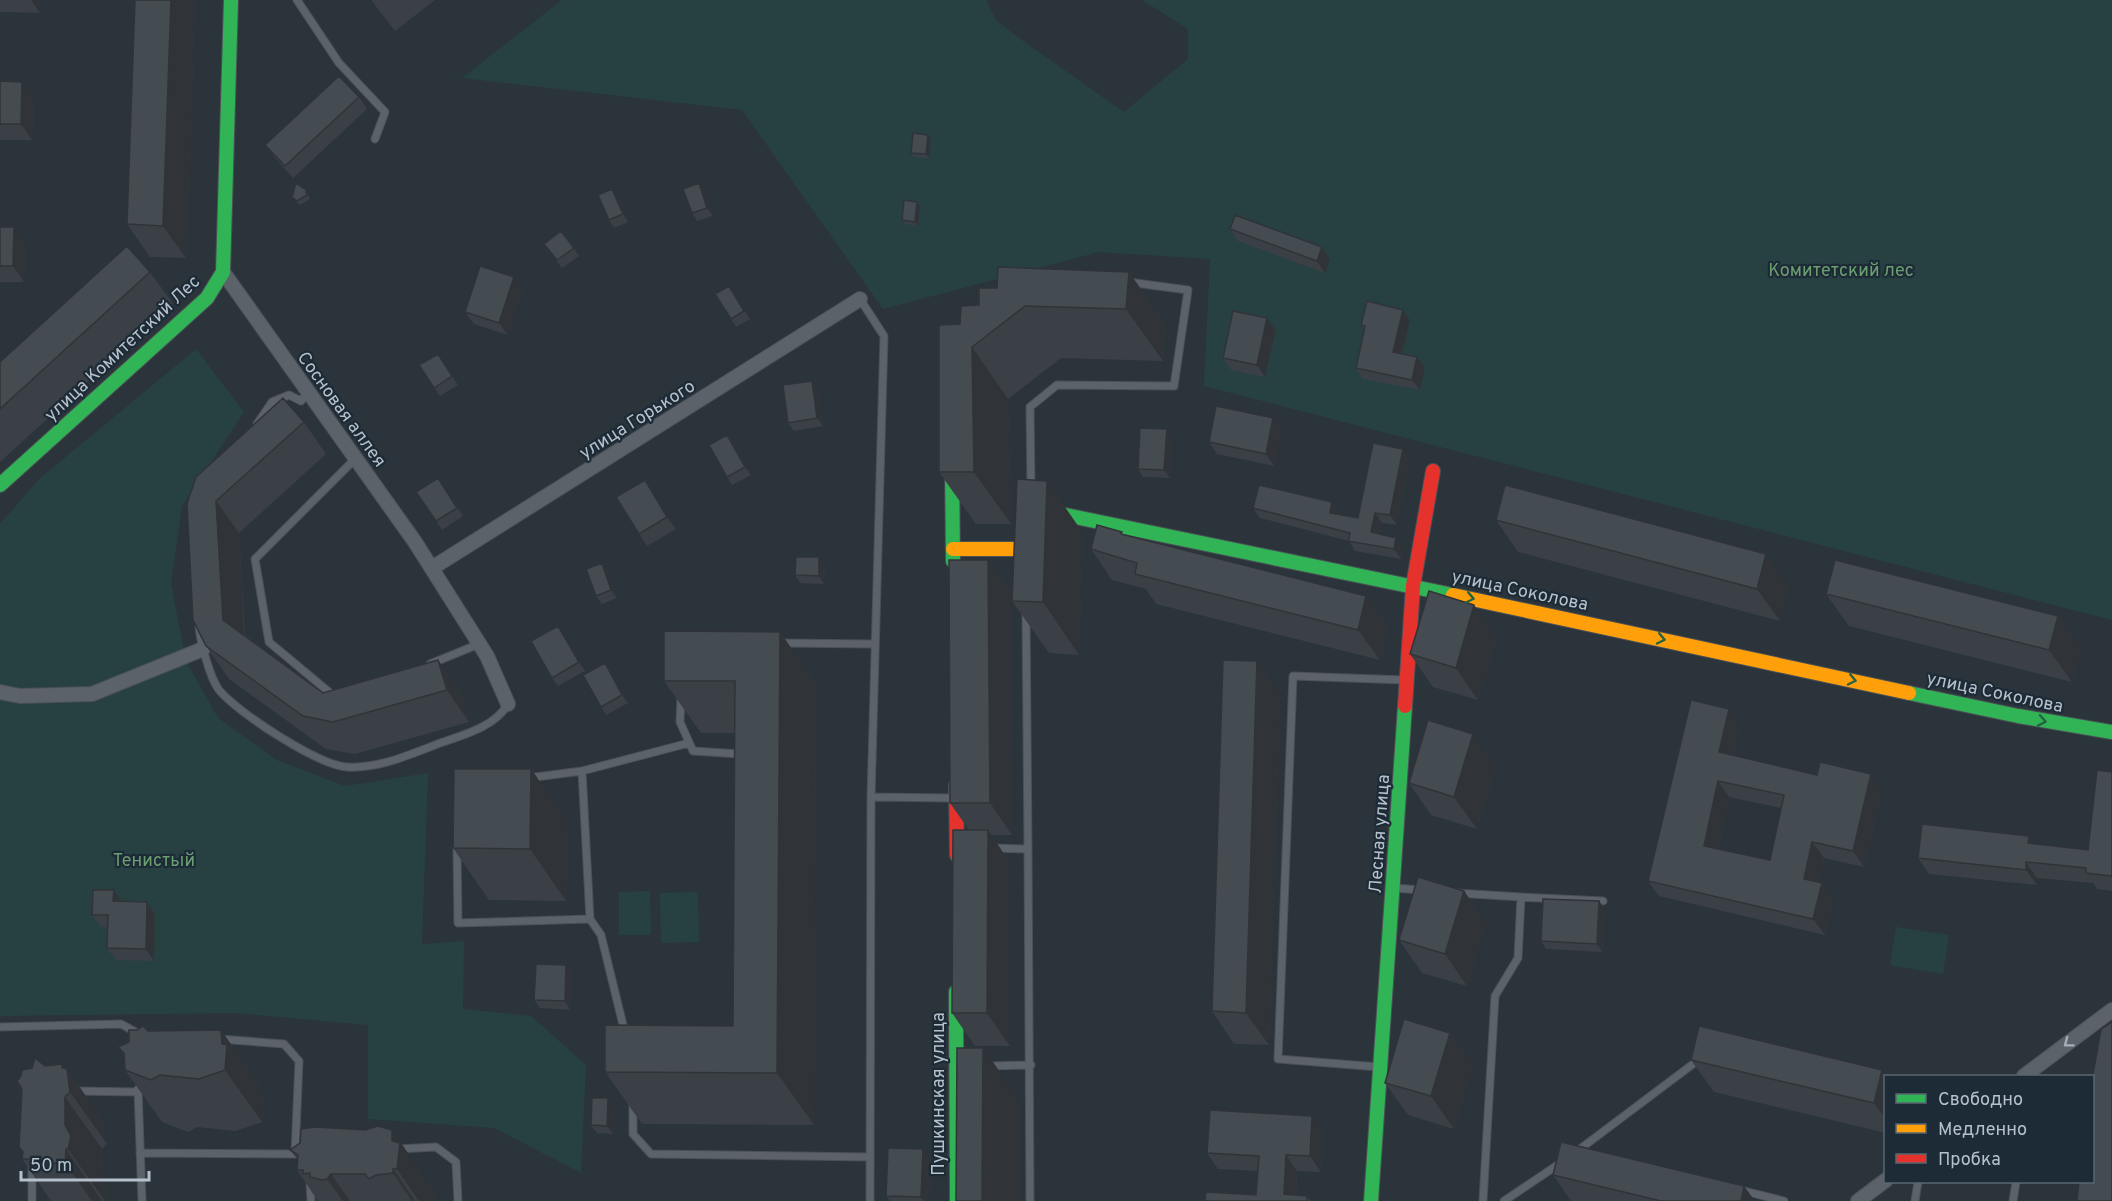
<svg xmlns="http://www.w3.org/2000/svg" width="2112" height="1201" font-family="Overpass,sans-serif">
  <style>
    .green { fill: #274142 }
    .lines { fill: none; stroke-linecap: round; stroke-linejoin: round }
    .lane-casing { stroke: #4a5055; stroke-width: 9 }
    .street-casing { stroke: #4a5055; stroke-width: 16 }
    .fast-casing { stroke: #4a5055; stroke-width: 16 }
    .slow-casing { stroke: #4a5055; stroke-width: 16 }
    .jam-casing { stroke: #4a5055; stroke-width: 16 }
    .lane { stroke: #5c6269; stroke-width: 7 }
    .street { stroke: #5c6269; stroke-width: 14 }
    .fast { stroke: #30b455; stroke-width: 14 }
    .slow { stroke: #ff9f0a; stroke-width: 14 }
    .jam { stroke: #e5322d; stroke-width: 14 }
    .wall { fill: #3a4046; fill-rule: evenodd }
    .shaded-wall { fill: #303439 }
    .building { fill: #444b51; stroke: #303439; stroke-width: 1.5; fill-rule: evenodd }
    .oneway { stroke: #256243 }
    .oneway2 { stroke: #a4aeb8 }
    .labels { text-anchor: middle; stroke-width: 4.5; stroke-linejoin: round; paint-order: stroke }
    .park-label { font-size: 18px; fill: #6b9e71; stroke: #1d2b37 }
    .street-label { font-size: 18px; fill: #b6c1cc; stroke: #1d2b37 }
  </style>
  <rect width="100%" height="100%" fill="#2b343b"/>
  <path class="green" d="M562 0H986L996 20 1019 38 1124 112 1188 59V29L1142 0H2112V620L1204 386 1210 259 1099 252 883 309 742 110 462 78Z
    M196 349 244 412 182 506 171 583 186 661 218 718 277 760 345 786 428 773 422 944 464 941 463 1009 531 1016 586 1065 581 1173 494 1128 368 1119V1025L236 1013 0 1016V524L39 479Z
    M650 891 651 935H619V892Z
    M698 892 699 942 661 943 660 893Z
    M1896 927 1949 935 1943 974 1890 965Z"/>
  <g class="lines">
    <defs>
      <path id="lane" d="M297 0 339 63 385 112 375 139
        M860 299 884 336 871 797 870 1201
        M257 424 272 402 289 395 301 401 308 392
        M1031 487 1030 407 1057 385 1174 386 1188 290 1128 282
        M199 626C200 641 210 678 219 690 238 713 318 765 347 767 380 769 413 753 443 742 467 734 495 726 508 704
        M780 643 874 644
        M430 664 479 644
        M335 697 269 642 255 559 355 459
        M681 698 680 722 693 751 740 754 742 757
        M528 778 582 771
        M871 797 953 798
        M457 847 458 923 590 919 601 935 625 1033
        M991 848 1028 849 1026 612
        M1028 849 1030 1201
        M1394 888 1421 890
        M1456 893 1521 897 1518 958 1495 996 1483 1201
        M1521 897 1603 901
        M590 919 582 771 689 743
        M0 1027 121 1024 139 1034
        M219 1039 284 1044 299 1061 295 1154
        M989 1066 1031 1065
        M1379 1067 1278 1059 1293 676 1404 680
        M138 1089 142 1201
        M75 1091 138 1092
        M633 1104V1134L651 1154 870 1157
        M398 1149 436 1147 456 1162 458 1201
        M1576 1152 1701 1058
        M140 1153 295 1154
        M310 1181 311 1201
        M1740 1190 1784 1201
        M32 1201V1164
        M1504 1201 1562 1162
        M1915 1201 1918 1182
        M2013 1201 2016 1182"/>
      <path id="street" d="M223 272 415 542 487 656 508 704
        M432 568 860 299
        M0 692 20 696 92 694 203 649
        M2024 1076 2112 1010
        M1858 1201 1886 1180"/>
      <path id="fast" d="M952 464 953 561
        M0 485 207 298 223 272 231 0
        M1046 511 1453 595
        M1909 693 2018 716 2112 732
        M956 992 957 1201
        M1371 1201 1405 706"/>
      <path id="slow" d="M953 549H1025L1028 534
        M1453 595 1909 693"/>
      <path id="jam" d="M1405 706 1413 586 1433 471
        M956 785 957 855"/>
    </defs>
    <use href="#lane" class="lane-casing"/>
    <use href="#street" class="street-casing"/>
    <use href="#fast" class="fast-casing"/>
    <use href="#slow" class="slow-casing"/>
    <use href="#jam" class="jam-casing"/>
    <use href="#lane" class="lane"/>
    <use href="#street" class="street"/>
    <use href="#fast" class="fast"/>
    <use href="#slow" class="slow"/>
    <use href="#jam" class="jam"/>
  </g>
  <path class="wall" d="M0 0H40V13L0 12Z
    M135 0H195L186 258 150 257 127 224Z
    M371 0H435L395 31Z
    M0 81 22 82 33 97 32 140H0Z
    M359 97 367 109 293 178 274 157 265 145Z
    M928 135 931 139 929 158 914 157 911 153Z
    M699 183 704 191 713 216 697 221 692 213Z
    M306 190 310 199 300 205 295 201 292 197Z
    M618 197 628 222 614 228 609 220Z
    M917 202 920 206 918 226 905 224 902 220Z
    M0 227 25 243 24 282H0Z
    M1230 229 1330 259 1325 273 1238 241Z
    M561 231 579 256 562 268 544 244Z
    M150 272 173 304 0 462V362Z
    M1129 272 1165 324 1163 361 1061 358 1008 399 1011 524H976L939 472 960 324 997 288Z
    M523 289 508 335 474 324 465 312Z
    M734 294 750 319 736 327 731 319Z
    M1403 310 1410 320 1402 354 1425 367 1420 390 1363 379 1356 368 1364 329 1361 325Z
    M1276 330 1265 377 1231 370 1223 358Z
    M443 362 458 385 440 396 419 365Z
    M817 389 823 426 794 431 788 423Z
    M1273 418 1281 430 1274 466 1217 454 1209 442Z
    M304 422 326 454 239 533 245 635 323 693 438 660 460 692 469 722 355 754 326 749 229 679 206 646 187 504Z
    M1172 437 1170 478 1143 477 1138 469Z
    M733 443 751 475 732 485 727 477Z
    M1410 458 1397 525 1382 523 1380 534 1403 548 1401 559 1355 551 1349 541 1260 518 1253 508 1339 512V514L1358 518Z
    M438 478 463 516 442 530 416 492Z
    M645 480 676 529 647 546 639 534Z
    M1496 520 1789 586 1780 621 1518 552Z
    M1083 533 1079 655 1049 653 1012 601Z
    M1124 535 1366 596 1388 626 1380 660 1156 604 1146 589 1112 580 1091 549Z
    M819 557 825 565 824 584 800 583 795 575Z
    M988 560 1011 592 1012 835H991L1010 863V1046H975L952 1013 969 830 950 803Z
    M602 563 607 571 617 598 602 604 596 596Z
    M1826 594 2058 616 2080 648 2072 682 1849 626Z
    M558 626 585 671 558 686 552 678Z
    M780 632 816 684 814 1125 642 1124 605 1072 733 1026 735 733H701L664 681Z
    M1497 637 1478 700 1433 687 1410 654Z
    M1257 661 1280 694 1269 1045 1234 1044 1212 1011Z
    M610 671 628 703 606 715 601 707Z
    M1740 724 1733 756 1882 790 1864 867 1824 858 1818 882 1822 883 1833 899 1825 935 1659 896 1648 881ZM1729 797 1781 808 1770 860 1718 849Z
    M1496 766 1477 829 1431 815 1409 783Z
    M531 769 567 821 566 901 489 900 453 848Z
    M2112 772V891L2097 889 2093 883 2037 878V885L1929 874 1918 858 2035 844 2088 850Z
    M1464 891 1486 923 1467 986 1422 973 1399 940Z
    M121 901 155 914 154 961 116 960 107 948 108 927H101L92 915Z
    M1605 909 1602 952 1546 949 1541 941Z
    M566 965 571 973 570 1010 540 1008 534 1000Z
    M221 1030 257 1082 258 1088 264 1097 262 1122 236 1131 197 1127 188 1132 162 1122 125 1070V1056L118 1047 129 1042 148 1031Z
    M1450 1033 1473 1065 1454 1129 1408 1115 1385 1083Z
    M1691 1060 1886 1077V1133L1714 1092Z
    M62 1064 64 1068 67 1069 103 1121 107 1144 102 1149 101 1177 108 1188 105 1201H51L22 1159Z
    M614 1106 613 1134 597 1133 591 1125Z
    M1312 1116 1323 1132 1321 1172 1297 1171 1296 1195 1307 1196 1311 1201H1205L1256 1195 1258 1171 1218 1169 1207 1153Z
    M301 1129 428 1182 437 1195 436 1201H318L297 1170 298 1160 290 1150 300 1143Z
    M923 1149 931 1161 930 1201H890L886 1196Z
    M1553 1175 1755 1201H1571Z"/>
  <path class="shaded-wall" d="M31 0H40V13Z
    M171 0H195L186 258 163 226Z
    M22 82 33 97 32 140 21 124Z
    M928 135 931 139 929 158 926 154Z
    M699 183 704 191 713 216 707 208Z
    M612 189 618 197 628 222 623 214Z
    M917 202 920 206 918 226 915 222Z
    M14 227 25 243 24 282 13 266Z
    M1322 247 1330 259 1325 273 1317 261Z
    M1129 272 1165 324 1163 361 1126 309Z
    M514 277 523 289 508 335 499 323Z
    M1403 310 1410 320 1400 362 1393 352Z
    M1267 318 1276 330 1265 377 1257 365Z
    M972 347 1008 399 1011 524 974 472Z
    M1417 357 1425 367 1420 390 1412 380Z
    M812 381 817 389 823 426 817 418Z
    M1273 418 1281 430 1274 466 1266 454Z
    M1167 429 1172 437 1170 478 1164 470Z
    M727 435 733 443 751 475 745 467Z
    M1403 449 1410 458 1397 525 1390 515Z
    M645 480 653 492 676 529 667 517Z
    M1047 481 1083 533 1079 655 1043 602Z
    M216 501 239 533 245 652 223 620Z
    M1332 502 1339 512 1337 523 1330 513Z
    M1375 513 1382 523 1378 542 1371 532Z
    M1396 538 1403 548 1401 559 1394 549Z
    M1766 554 1789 586 1780 621 1757 589Z
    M819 557 825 565 824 584 819 576Z
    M988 560 1011 592 1012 835 990 803Z
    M602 563 607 571 617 598 611 590Z
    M1366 596 1388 626 1380 660 1358 630Z
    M1474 605 1497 637 1478 700 1456 668Z
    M2058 616 2080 648 2072 682 2049 650Z
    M558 626 564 634 585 671 579 662Z
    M780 632 816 684 814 1125 777 1073Z
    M438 660 460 692 469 722 447 690Z
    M1257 661 1280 694 1269 1045 1246 1013Z
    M605 663 610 671 628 703 622 695Z
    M1729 709 1740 724 1730 768 1719 752Z
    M1473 734 1496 766 1477 829 1454 797Z
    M531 769 567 821 566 901 530 849Z
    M1871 774 1882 790 1864 867 1853 851Z
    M1718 781 1729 797 1715 862 1704 846Z
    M988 830 1010 863V1046L987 1013Z
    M2029 836 2040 852 2028 843Z
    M1812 842 1824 858 1815 895 1804 879Z
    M2026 862 2037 878V885L2026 870Z
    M1822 883 1833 899 1825 935 1813 919Z
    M114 890 122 902 113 901Z
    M1464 891 1486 923 1467 986 1445 954Z
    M1599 901 1605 909 1602 952 1597 944Z
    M147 902 155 914 154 961 146 949Z
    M566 965 571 973 570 1010 565 1001Z
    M221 1030 257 1082 258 1088 264 1097 262 1122 225 1070Z
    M1450 1033 1473 1065 1454 1129 1431 1096Z
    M983 1048 1020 1100 1019 1201H982Z
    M62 1064 67 1072V1069L103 1121 107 1144 70 1092 62 1068Z
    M1882 1070 1887 1077H1886V1119L1874 1103Z
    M65 1097 102 1149 101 1177 108 1188 105 1201 68 1149 65 1125Z
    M608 1098 614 1106 613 1134 607 1126Z
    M1312 1116 1323 1132 1321 1172 1310 1156Z
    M392 1130 437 1195 436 1201H419L397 1169 392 1141Z
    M66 1149 102 1201H92L65 1162Z
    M923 1149 931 1161 930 1201H924L921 1197Z
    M1286 1155 1297 1171 1295 1201 1284 1194Z
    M393 1169 415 1201H412L393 1173Z
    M331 1174 350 1201H343L327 1179Z
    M1744 1186 1755 1201H1741Z"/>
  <path class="building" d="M135 0H171L163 226 127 224Z
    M339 76 359 97 285 166 265 145Z
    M0 81 22 82 21 124H0Z
    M913 133 928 135 926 154 911 153Z
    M296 183 306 190 307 195 297 201 292 197Z
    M699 183 707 208 692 213 683 189Z
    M612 189 623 214 609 220 598 195Z
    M904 200 917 202 915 222 902 220Z
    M1235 215 1322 247 1317 261 1230 229Z
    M0 227H14L13 266H0Z
    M561 231 574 248 557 260 544 244Z
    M127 246 150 272 0 409V362Z
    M480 266 514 277 499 323 465 312Z
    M998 267 1129 272 1126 309 1025 306 972 347 974 472H939V325L960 324 961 306 979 305V288H997Z
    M729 286 744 311 731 319 715 294Z
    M1367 301 1403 310 1393 352 1417 357 1412 380 1356 368 1365 326 1361 325Z
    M1233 311 1267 318 1257 365 1223 358Z
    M438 354 452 376 434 388 419 365Z
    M812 381 817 418 788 423 783 385Z
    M283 398 304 422 216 501 223 620 323 693 438 660 447 690 333 722 303 716 206 646 193 620 187 504 196 477Z
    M1216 406 1273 418 1266 454 1209 442Z
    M1140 428 1167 429 1164 470 1138 469Z
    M727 435 745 467 727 477 709 445Z
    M1373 443 1403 449 1390 515 1375 513 1371 532 1396 538 1394 549 1348 541 1350 533 1253 508 1259 485 1332 502 1330 513 1358 518Z
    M438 478 457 508 436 521 416 492Z
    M1017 479 1047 481 1043 602 1012 601Z
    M645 480 667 517 639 534 616 497Z
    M1505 485 1766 554 1757 589 1496 520Z
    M1097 525 1122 532 1121 534 1366 596 1358 630 1135 574 1137 563 1091 549Z
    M796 557H819V576L795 575Z
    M949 560H988L990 803H950Z
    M1835 560 2058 616 2049 650 1826 594Z
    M602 563 611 590 596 596 586 569Z
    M1429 591 1474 605 1456 668 1410 654Z
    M558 626 579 662 552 678 531 641Z
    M664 631 780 632 777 1073 605 1072V1025L733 1026 735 681H664Z
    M1223 660 1257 661 1246 1013 1212 1011Z
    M605 663 622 695 601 707 583 675Z
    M1691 700 1729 709 1719 752 1817 775 1820 762 1871 774 1853 851 1812 842 1804 879 1822 883 1813 919 1648 881ZM1718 781 1784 795 1770 860 1704 846Z
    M1428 720 1473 734 1454 797 1409 783Z
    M454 769H531L530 849 453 848Z
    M2097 770 2112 772V876L2086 873V868L2026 862V870L1918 858 1922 824 2029 836 2028 843 2088 850Z
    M953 830H988L987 1013H952Z
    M1418 877 1464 891 1445 954 1399 940Z
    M93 890H114L113 901 147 902 146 949 107 948 108 915H92Z
    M1543 899 1599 901 1597 944 1541 941Z
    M536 964 566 965 565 1001 534 1000Z
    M1404 1019 1450 1033 1431 1096 1385 1083Z
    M2112 1022V1201H2077L2079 1182H2092V1080L2101 1029Z
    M143 1026 148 1031 221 1030 222 1044 227 1045 225 1070 199 1079 160 1075 151 1080 125 1070 124 1053 118 1047 129 1042V1030H137Z
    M1699 1026 1882 1070 1874 1103 1691 1060Z
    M957 1048H983L982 1201H956Z
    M35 1058 45 1066 62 1064V1068L67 1069 70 1092 65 1097V1125L71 1136 68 1149H66L65 1162 40 1165 34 1163V1159H22L23 1152 19 1147 22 1089 17 1081 21 1076 22 1070 32 1068Z
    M592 1098H608L607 1126 591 1125Z
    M1210 1110 1312 1116 1310 1156 1286 1155 1284 1194 1307 1196V1201H1205L1206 1192 1256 1195 1259 1156 1207 1153Z
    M378 1126 392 1130V1141L400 1143 397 1169H393V1173L376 1175 369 1179 365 1174H331L327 1179 322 1180 310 1177V1173L303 1174V1170H297L298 1155 290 1150 300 1143 301 1129 315 1127 365 1130Z
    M1561 1142 1744 1186 1741 1201H1661L1553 1175Z
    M888 1148 923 1149 921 1197 886 1196Z"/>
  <defs><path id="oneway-chevron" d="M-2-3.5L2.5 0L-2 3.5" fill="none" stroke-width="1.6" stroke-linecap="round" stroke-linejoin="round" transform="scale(1.5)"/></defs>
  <g class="oneway">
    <use href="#oneway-chevron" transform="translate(1470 598) rotate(12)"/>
    <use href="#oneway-chevron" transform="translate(1661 639) rotate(12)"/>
    <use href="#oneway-chevron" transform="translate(1852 680) rotate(12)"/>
    <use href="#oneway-chevron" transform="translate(2042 721) rotate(11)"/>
  </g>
  <use class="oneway2" href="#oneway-chevron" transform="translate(2068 1043) rotate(143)"/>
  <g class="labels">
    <g class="park-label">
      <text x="1841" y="276">Комитетский лес</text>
      <text x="154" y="866">Тенистый</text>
    </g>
    <g class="street-label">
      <text transform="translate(122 348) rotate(-43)" y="6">улица Комитетский Лес</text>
      <text transform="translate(342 409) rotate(54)" y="6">Сосновая аллея</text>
      <text transform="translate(637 419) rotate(-32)" y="6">улица Горького</text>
      <text transform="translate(1520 590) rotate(12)" y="6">улица Соколова</text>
      <text transform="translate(1995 692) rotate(12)" y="6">улица Соколова</text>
      <text transform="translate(1379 834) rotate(-86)" y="6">Лесная улица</text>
      <text transform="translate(938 1094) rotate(-90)" y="6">Пушкинская улица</text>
    </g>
  </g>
  <rect x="1884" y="1075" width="210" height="108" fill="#1d2b37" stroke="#5a6773" stroke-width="1.5"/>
  <rect x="1896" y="1094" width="30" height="9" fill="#30b455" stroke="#5a6773" stroke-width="1.5"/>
  <text x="1938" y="1105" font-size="18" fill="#b6c1cc">Свободно</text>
  <rect x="1896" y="1124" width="30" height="9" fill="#ff9f0a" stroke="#5a6773" stroke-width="1.5"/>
  <text x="1938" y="1135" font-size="18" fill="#b6c1cc">Медленно</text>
  <rect x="1896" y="1154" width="30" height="9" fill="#e5322d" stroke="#5a6773" stroke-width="1.5"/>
  <text x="1938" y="1165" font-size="18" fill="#b6c1cc">Пробка</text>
  <path d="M21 1171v9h128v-9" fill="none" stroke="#b6c1cc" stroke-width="3"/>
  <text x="30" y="1171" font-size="18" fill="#b6c1cc" stroke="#1d2b37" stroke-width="4.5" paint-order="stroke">50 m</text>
</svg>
